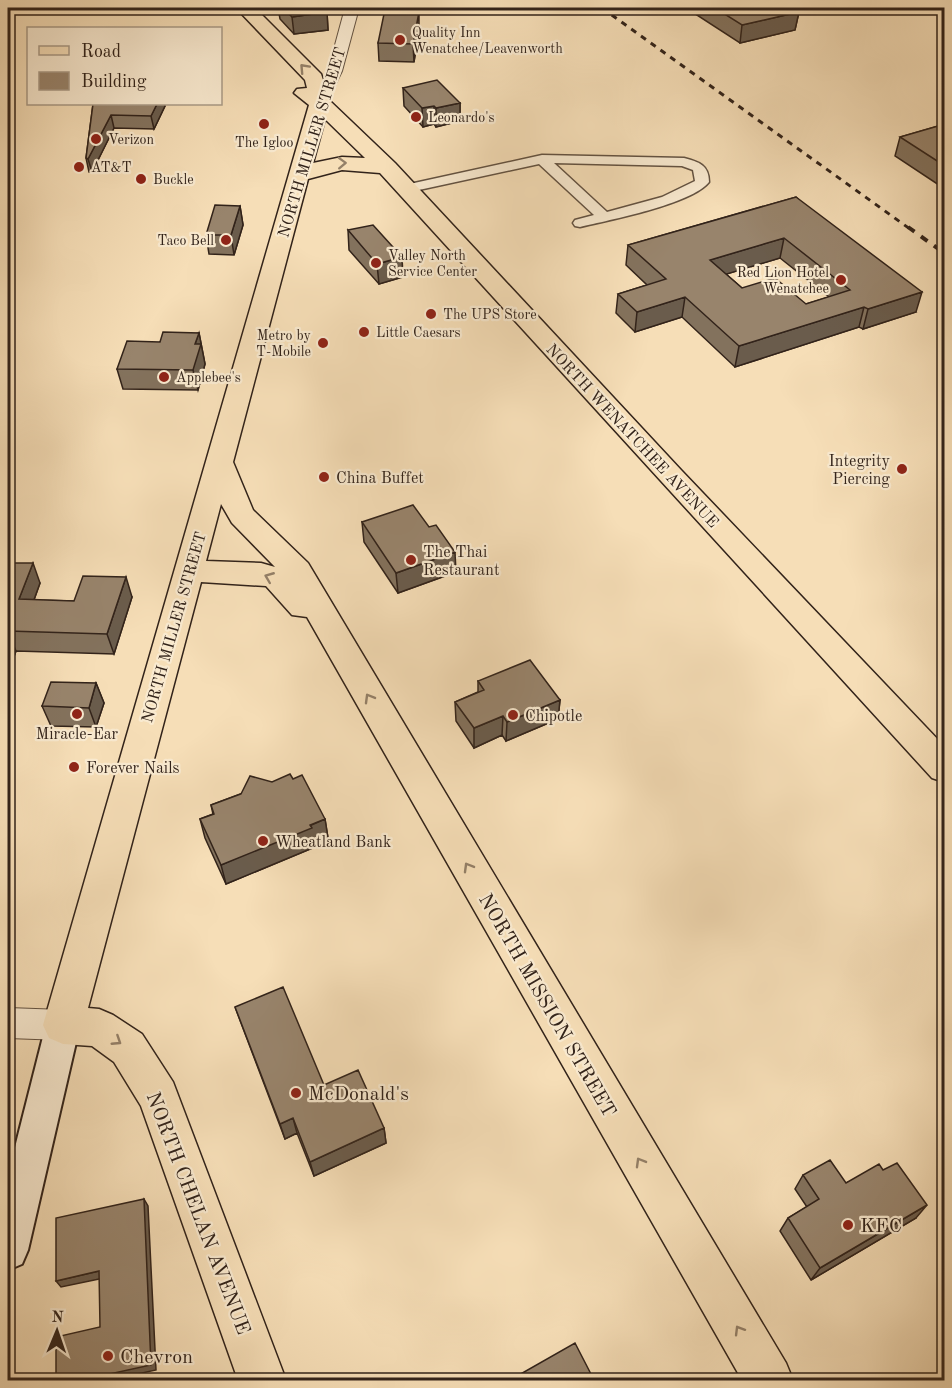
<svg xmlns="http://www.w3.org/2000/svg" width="952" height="1388" font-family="'Old Standard TT',serif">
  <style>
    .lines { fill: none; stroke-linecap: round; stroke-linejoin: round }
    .minor-casing { stroke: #635241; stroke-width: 3 }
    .tertiary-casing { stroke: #635241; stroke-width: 2 }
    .secondary-casing { stroke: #32231a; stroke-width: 4 }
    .primary-casing { stroke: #32231a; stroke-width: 3 }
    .minor { fill: #f9ead0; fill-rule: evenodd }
    .tertiary { fill: #f9ead0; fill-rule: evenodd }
    .secondary { fill: #f9ead0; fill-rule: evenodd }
    .primary { fill: #f6deb7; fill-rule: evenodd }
    .rail-far1 { stroke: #32231a; stroke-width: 3; stroke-dasharray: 6 6; stroke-linecap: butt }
    .rail { stroke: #32231a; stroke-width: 4; stroke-dasharray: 8 8; stroke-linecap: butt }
    .wall { fill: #83725d; stroke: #32231a; stroke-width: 1.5; fill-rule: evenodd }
    .shaded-wall { fill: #6a5c4c; stroke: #32231a; stroke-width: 1.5 }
    .building { fill: #98846c; stroke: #32231a; stroke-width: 1.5; fill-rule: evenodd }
    .oneway { stroke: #948068 }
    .poi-dot { fill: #8f2418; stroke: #f9ead0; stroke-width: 2 }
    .labels { text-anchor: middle; stroke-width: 4.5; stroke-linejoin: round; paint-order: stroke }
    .far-poi-label { font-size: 14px; fill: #32231a; stroke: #f9ead0; text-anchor: start }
    .street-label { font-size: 16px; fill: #32231a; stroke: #f9ead0 }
    .poi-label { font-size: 16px; fill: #32231a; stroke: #f9ead0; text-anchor: start }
    .near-street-label { font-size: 20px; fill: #32231a; stroke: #f9ead0 }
    .near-poi-label { font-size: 20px; fill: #32231a; stroke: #f9ead0; text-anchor: start }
  </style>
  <rect width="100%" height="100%" fill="#f6deb7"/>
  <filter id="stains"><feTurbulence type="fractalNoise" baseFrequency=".00333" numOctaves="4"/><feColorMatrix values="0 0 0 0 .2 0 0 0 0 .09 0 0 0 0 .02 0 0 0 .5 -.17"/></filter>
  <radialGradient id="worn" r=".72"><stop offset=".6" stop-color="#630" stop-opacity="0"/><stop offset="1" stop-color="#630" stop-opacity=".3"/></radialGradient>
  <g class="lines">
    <defs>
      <path id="minor" d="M542 155 684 158C699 162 709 165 709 182 692 204 609 220 580 227L575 226 573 223 575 220 594 215 539 164 405 193 398 189 405 185ZM554 163 682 166 693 170 695 181 662 197 607 212Z"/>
      <path id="tertiary" d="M345 8H359L342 71 325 106H315L312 103 328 71Z
        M8 1008 63 1010 74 1015 79 1025 74 1035 63 1040 8 1038Z"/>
      <path id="secondary" d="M63 1009 75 1013 80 1025 28 1250 22 1264 8 1270V1175L46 1025 51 1013Z"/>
      <path id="primary" d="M236 8H255L321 74 330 101 395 163 681 470 944 746V782L932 778 380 173 342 170 308 179 233 462 253 510 308 563 786 1363 793 1380H742L307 617 292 615 266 586 201 582 88 1008 99 1009 113 1015 142 1034 173 1082 286 1380H238L141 1106 114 1062 92 1046 63 1044 49 1038 43 1025 309 105 294 93 297 89 307 88 305 80ZM325 119 365 158 342 157 313 163ZM221 504 232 523 275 567 261 563 206 561Z"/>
    </defs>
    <use href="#minor" class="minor-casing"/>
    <use href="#tertiary" class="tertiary-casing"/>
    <use href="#secondary" class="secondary-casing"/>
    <use href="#primary" class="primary-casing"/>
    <use href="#minor" class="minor"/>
    <use href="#tertiary" class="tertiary"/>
    <use href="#secondary" class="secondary"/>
    <use href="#primary" class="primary"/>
    <path class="rail-far1" d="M602 8 910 229"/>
    <path class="rail" d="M908 227 944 253"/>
  </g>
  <path class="wall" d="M278 8H322L327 12 328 30 294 34 280 19Z
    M686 8H791L799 12 795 30 740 43Z
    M390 14 419 29 414 62 379 61 378 43Z
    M403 88 460 103V121L436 127 434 124 423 127 404 106Z
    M93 104H164L165 106 154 129 114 128 92 172H89L86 158Z
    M945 124V189L895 156 900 137Z
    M796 197 916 312 863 329 859 327 735 367 682 317 635 332 616 313 618 294 647 285 626 265 628 245ZM780 258 829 297 806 304 742 288 726 274Z
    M240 206 243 225 234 255 209 254 206 235Z
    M348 230 403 277 379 284 349 250Z
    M199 333 205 364 198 390 123 389 117 369 160 342Z
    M362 522 456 572 398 593 364 542Z
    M8 563 40 583 34 600 74 601 132 597 114 654 16 651 8 673Z
    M478 681 560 700 558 719 506 741 502 735 474 748 456 721 455 702 478 692Z
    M96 683 104 703 96 727 51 726 42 706Z
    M272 782 325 819 328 838 315 843V847L226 884 205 838 200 819 213 814 211 805Z
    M235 1007 324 1085 384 1128 386 1143 314 1176 297 1133 285 1139 241 1023Z
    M883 1170 916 1218 811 1280 780 1231 788 1218 807 1207 795 1189 803 1175 846 1183Z"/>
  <path class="shaded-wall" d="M327 12 328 30 294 34 292 17Z
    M419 12V29L414 62 413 44Z
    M799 12 795 30 740 43 742 25Z
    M460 103V121L436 127V108Z
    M157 104H164L165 106 154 129 151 116Z
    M434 106V124L423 127 422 108Z
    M111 115 114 128 92 172 88 159Z
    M240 206 243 225 234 255 231 235Z
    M784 238 780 258 707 280 710 260Z
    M402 257 403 277 379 284 377 264Z
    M922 292 916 312 863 329 868 309Z
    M685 297 682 317 635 332 637 312Z
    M864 307 859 327 735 367 739 346Z
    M199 333 205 364 198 390 193 370 195 344Z
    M455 552 456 572 398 593 396 573Z
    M33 563 40 583 27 619 19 599Z
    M126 577 132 597 114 654 107 634Z
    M8 632 16 651 8 673Z
    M96 683 104 703 96 727 89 708Z
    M560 700 558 719 506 741 507 722Z
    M503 716 502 735 474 748V728Z
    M325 819 328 838 315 843V847L226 884 221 865Z
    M8 848 13 858 8 874Z
    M293 1118 297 1133 285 1139 280 1124Z
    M384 1128 386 1143 314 1176 310 1162Z
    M144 1199 148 1206 156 1370 110 1380H82Z
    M927 1205 916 1218 811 1280 820 1268Z
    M99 1271 104 1278 61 1287 56 1281Z"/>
  <path class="building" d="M283 8H322L327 12 292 17Z
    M715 8H791L799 12 742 25Z
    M391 11 419 12 413 44 378 43 384 14H390Z
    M437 80 460 103 436 108 434 106 422 108 403 88Z
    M93 104H157L151 116 111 115 88 159 86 158Z
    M945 124V166L900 137Z
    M796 197 922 292 868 309 864 307 739 346 685 297 637 312 618 294 666 279 628 245ZM784 238 850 290 806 304 775 278 742 288 710 260Z
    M215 205 240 206 231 235H206Z
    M373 225 402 257 377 264 348 230Z
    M163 332 199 333 195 344H201L193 370 117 369 127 341 160 342Z
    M413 505 429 527 436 525 455 552 396 573 362 522Z
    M8 563H33L19 599 74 601 83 576 126 577 107 634 8 631Z
    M530 660 560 700 507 722 503 716 474 728 455 702 484 690 478 681Z
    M51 682 96 683 89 708 42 706Z
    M290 774 293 779 302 775 325 819 310 825 312 828 221 865 200 819 214 814 211 805 241 794 250 776 272 782Z
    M283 987 324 1085 358 1070 384 1128 310 1162 293 1118 280 1124 235 1007Z
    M830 1160 846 1183 879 1164 883 1170 897 1163 927 1205 820 1268 788 1218 819 1199 803 1175Z
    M144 1199 151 1365 82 1380H56V1337L100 1327 99 1271 56 1281V1218Z
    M575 1343 594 1380H510Z"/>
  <defs><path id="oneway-chevron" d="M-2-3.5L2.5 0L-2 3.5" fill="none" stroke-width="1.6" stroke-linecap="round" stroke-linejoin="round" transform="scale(1.5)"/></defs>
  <g class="oneway">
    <use href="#oneway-chevron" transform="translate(304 68) rotate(-133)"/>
    <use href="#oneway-chevron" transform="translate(342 163) rotate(-2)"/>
    <use href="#oneway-chevron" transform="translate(269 577) rotate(-158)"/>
    <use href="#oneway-chevron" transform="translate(369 698) rotate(-120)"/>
    <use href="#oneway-chevron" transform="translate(468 867) rotate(-120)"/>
    <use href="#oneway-chevron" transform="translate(117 1041) rotate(33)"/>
    <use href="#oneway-chevron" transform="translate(640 1162) rotate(-120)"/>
    <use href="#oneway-chevron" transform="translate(739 1330) rotate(-121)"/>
  </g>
  <g class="poi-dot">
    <circle cx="400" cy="40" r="6"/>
    <circle cx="416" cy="117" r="6"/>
    <circle cx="264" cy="124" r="6"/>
    <circle cx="96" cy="139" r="6"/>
    <circle cx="79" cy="167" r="6"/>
    <circle cx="141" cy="179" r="6"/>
    <circle cx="226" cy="240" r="6"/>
    <circle cx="376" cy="263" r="6"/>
    <circle cx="841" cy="280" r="6"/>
    <circle cx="431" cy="314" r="6"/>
    <circle cx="364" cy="332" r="6"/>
    <circle cx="323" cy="343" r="6"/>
    <circle cx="164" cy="377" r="6"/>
    <circle cx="902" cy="469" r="6"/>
    <circle cx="324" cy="477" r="6"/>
    <circle cx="411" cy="560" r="6"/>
    <circle cx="77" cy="714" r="6"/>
    <circle cx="513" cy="715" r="6"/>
    <circle cx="74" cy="767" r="6"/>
    <circle cx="263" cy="841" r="6"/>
    <circle cx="296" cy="1093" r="6"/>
    <circle cx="848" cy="1225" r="6"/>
    <circle cx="108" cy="1356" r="6"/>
  </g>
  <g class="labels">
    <g class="far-poi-label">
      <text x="412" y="37">Quality Inn<tspan x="412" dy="16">Wenatchee/Leavenworth</tspan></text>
      <text x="428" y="122">Leonardo's</text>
      <text x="108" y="144">Verizon</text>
      <text x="264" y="147" text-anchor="middle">The Igloo</text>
      <text x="91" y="172">AT&amp;T</text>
      <text x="153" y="184">Buckle</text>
      <text x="214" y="245" text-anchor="end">Taco Bell</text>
      <text x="388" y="260">Valley North<tspan x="388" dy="16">Service Center</tspan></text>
      <text x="829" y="277" text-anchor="end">Red Lion Hotel<tspan x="829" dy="16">Wenatchee</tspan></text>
      <text x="443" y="319">The UPS Store</text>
      <text x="376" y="337">Little Caesars</text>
      <text x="311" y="340" text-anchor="end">Metro by<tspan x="311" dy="16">T-Mobile</tspan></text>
      <text x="176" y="382">Applebee's</text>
    </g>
    <g class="street-label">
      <text transform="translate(311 142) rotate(-73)" y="6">NORTH MILLER STREET</text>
      <text transform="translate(633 435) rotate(47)" y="6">NORTH WENATCHEE AVENUE</text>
      <text transform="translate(173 627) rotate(-74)" y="6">NORTH MILLER STREET</text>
    </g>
    <g class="poi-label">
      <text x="890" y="466" text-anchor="end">Integrity<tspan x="890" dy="18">Piercing</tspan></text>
      <text x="336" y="483">China Buffet</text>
      <text x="423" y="557">The Thai<tspan x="423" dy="18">Restaurant</tspan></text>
      <text x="525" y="721">Chipotle</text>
      <text x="77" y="739" text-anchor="middle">Miracle-Ear</text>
      <text x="86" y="773">Forever Nails</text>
      <text x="275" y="847">Wheatland Bank</text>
    </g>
    <g class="near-street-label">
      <text transform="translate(548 1005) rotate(60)" y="7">NORTH MISSION STREET</text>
      <text transform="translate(199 1213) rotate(69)" y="7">NORTH CHELAN AVENUE</text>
    </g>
    <g class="near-poi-label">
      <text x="308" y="1100">McDonald's</text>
      <text x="860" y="1232">KFC</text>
      <text x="120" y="1363">Chevron</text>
    </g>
  </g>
  <rect width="952" height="1388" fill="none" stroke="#f6deb7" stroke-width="30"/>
  <rect x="9" y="9" width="934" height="1370" fill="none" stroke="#32231a" stroke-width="3"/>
  <rect x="15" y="15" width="922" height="1358" fill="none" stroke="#32231a" stroke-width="1.5"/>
  <rect x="27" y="27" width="195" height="78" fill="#f9ead0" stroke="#a99a87" stroke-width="1.5"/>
  <rect x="39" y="46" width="30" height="9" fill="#f6deb7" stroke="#a99a87" stroke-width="1.5"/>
  <text x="81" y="57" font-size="18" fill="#32231a">Road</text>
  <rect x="39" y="72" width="30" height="18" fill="#98846c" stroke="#a99a87" stroke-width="1.5"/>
  <text x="81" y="87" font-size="18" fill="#32231a">Building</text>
  <g transform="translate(57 1331) rotate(2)" stroke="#f9ead0" stroke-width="4.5" paint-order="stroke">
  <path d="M0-4.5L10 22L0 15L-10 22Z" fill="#32231a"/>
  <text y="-9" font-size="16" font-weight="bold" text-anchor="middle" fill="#32231a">N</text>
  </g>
  <rect width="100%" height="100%" filter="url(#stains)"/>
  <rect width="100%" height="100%" fill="url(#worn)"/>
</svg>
